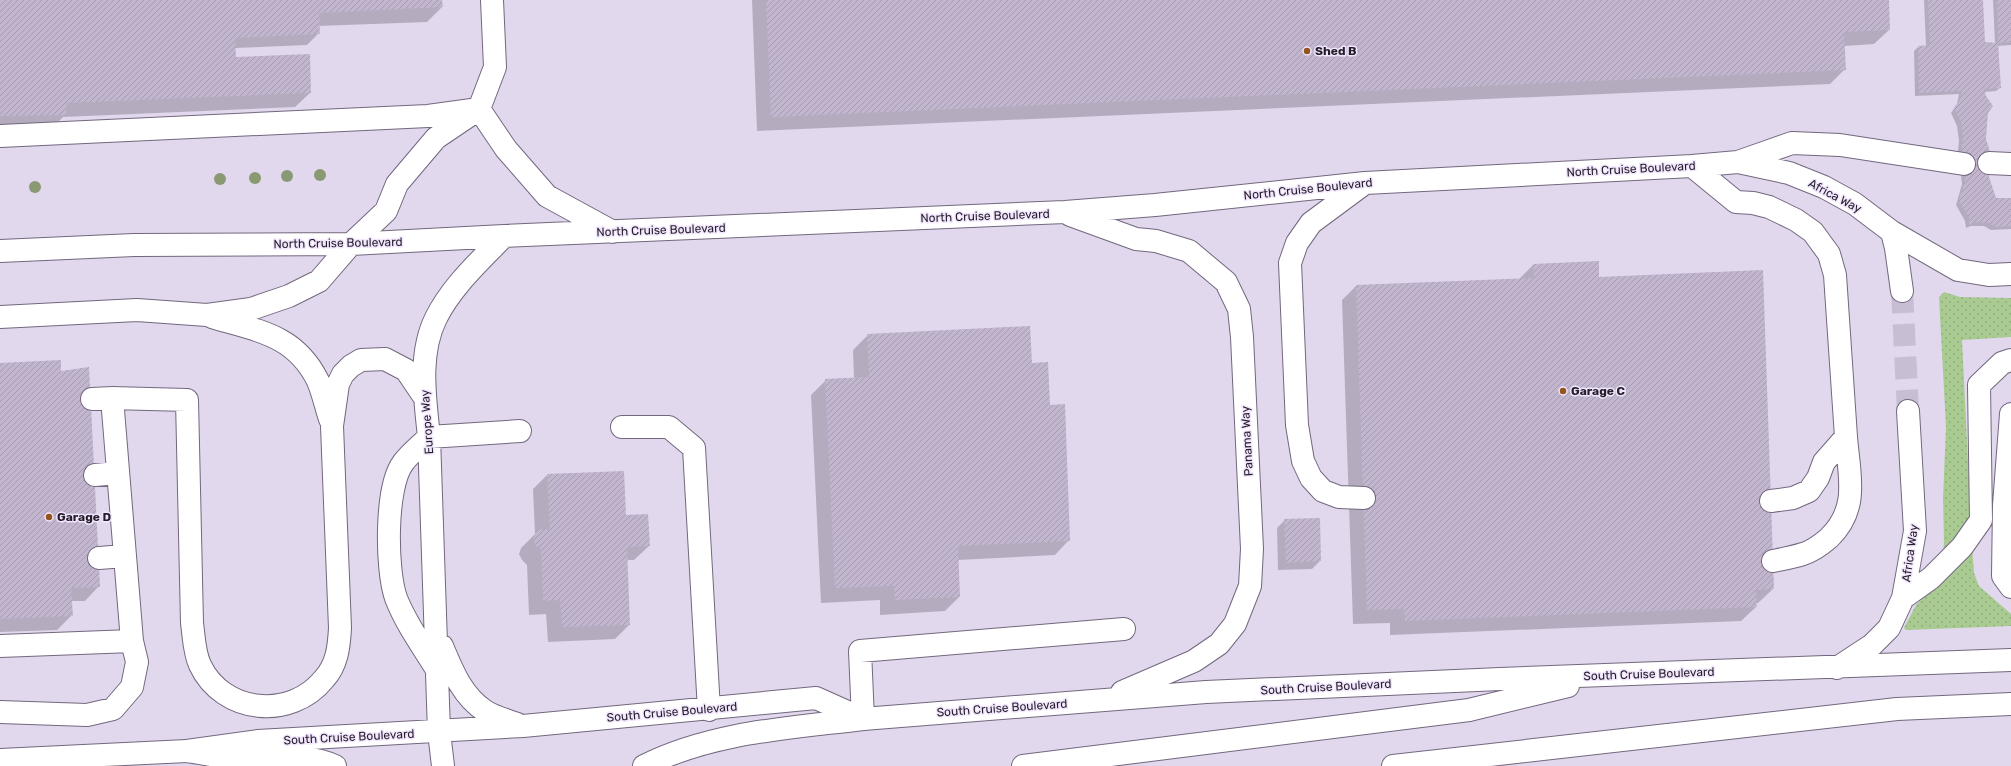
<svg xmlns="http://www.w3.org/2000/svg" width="2011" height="766" font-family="Rubik,sans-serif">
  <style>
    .industrial { fill: #e1d8ee }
    .grass { fill: url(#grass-dots) }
    .shadow { fill: #0003 }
    .building { fill: url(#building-hatch) }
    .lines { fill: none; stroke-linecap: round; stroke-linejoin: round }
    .minor-tunnel { stroke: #c9bdd3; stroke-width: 22; stroke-dasharray: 22 11; stroke-linecap: butt }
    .minor-casing { stroke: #73677e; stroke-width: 24 }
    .highway-casing { stroke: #73677e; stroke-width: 24 }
    .minor { stroke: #fff; stroke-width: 22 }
    .highway { stroke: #fff; stroke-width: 22 }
    .tree { fill: #899a73 }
    .poi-dot { fill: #93551b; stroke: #f2e5fe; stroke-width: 1.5 }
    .labels { text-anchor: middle; stroke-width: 3; stroke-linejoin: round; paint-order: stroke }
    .poi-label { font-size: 12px; font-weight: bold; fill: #231e27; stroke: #f2e5fe; text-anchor: start }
    .street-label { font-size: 12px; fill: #231e27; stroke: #f2e5fe }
  </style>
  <defs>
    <pattern id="grass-dots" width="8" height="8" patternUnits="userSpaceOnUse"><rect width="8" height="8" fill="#a9cb92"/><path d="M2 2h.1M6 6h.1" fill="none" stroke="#91ae7e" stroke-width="1.8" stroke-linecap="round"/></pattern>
    <pattern id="building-hatch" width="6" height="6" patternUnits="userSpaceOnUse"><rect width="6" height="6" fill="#c2b5ce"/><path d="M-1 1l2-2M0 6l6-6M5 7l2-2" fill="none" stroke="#a69bb1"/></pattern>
  </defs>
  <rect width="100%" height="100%" fill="#f2e5fe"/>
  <path class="industrial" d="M0 0H2011V766H0Z"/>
  <path class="grass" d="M1944 292 1960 297 2011 298V337L1962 340 1971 524 1943 553 1944 542 1943 499 1946 427 1939 297Z
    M1972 547 1974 573 1979 586 2011 614V626L1906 630 1904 628 1916 605Z"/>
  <path class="shadow" d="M0 0H441L442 7 427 22 318 26 319 33 307 45 235 48V58L310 93 295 107 63 117 51 129 0 130Z
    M752 0H1888L1889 30 1874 44 1844 46 1845 69 1830 84 757 131Z
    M1924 0H1982L1984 43 1995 44 1993 0H2011V45L1998 46 2000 88 1996 91 1984 92 1987 113 1985 139 1988 177 1995 199H2011V229L1991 230 1984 226H1971L1966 228 1965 221 1956 205 1962 184 1960 168 1957 160 1959 141 1957 126 1951 113 1957 104 1959 94 1915 96 1914 51 1918 47 1926 46Z
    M1533 265 1598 278 1773 589 1758 603H1756V607L1741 621 1390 635V623L1353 624 1342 300 1356 286 1519 279Z
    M868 335 1031 364 1049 406 1069 540 1055 555 958 560 959 597 945 611 880 615V600L821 603 811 395 826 380 854 378 853 350Z
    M0 364 99 586 85 601H71L72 615 57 630 0 632Z
    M547 475 625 516 649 546 634 560H626L629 625 615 639 548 642 546 614 529 615 527 565 522 560 519 554 521 548 535 534 533 489Z
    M1319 519 1320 561 1312 569 1278 570 1277 528 1285 520Z"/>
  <path class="building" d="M0 0H442L443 7 319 13 320 34 235 38 236 57 310 54 311 93 67 103 66 115 0 116Z
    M766 0H1889L1890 30 1844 32 1846 70 771 117Z
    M1928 0H1983L1985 42 1998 43 2001 88 1984 89 1986 96 1993 106 1988 113 1987 125 1986 139 1990 152 1989 177 1996 198H2011V226L1996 227 1988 223 1976 222 1969 225V217L1959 201 1965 180 1964 164 1961 155 1963 137 1961 122 1954 108 1960 100 1962 91 1919 93 1918 46 1930 45Z
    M1997 0H2011V42L1998 43Z
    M1599 261V277L1763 270 1774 589 1756 590 1757 607 1405 621 1404 609 1367 610 1356 285 1534 278 1533 264Z
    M1030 326 1032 363 1048 362 1050 405 1065 404 1070 541 958 546 960 597 895 600 894 586 835 588 825 379 869 377 867 334Z
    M61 360V371L89 367 100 587 71 588 73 616 0 619V363Z
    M624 471 626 515 648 514 650 546 627 547 630 625 562 627 560 600 543 601 541 550 536 546 533 539 537 530 545 529 550 531 547 474Z
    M1320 518 1321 561 1286 563 1284 519Z"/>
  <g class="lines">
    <path class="minor-tunnel" d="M1902 291 1908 411"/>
    <defs>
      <path id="minor" d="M0 136 428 116 479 109 506 149 547 196 613 232
        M1738 162 1789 173 1824 187 1855 204 1892 232 1958 270 1989 275 2011 274
        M1989 163 2011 164
        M1692 166 1736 202 1753 203 1769 207 1796 220 1813 232 1829 254 1835 275 1846 437 1824 462 1818 478 1809 491 1793 498 1771 501
        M1070 215 1136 239 1156 241 1189 251 1226 282 1239 309 1242 337 1252 549 1250 586 1235 624 1219 644 1194 661 1122 692
        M1892 232 1896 248 1902 291
        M0 251 134 245 351 244 504 236 1065 212 1155 205 1365 183 1692 166 1738 162 1792 143 1840 145 1964 164
        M0 317 137 310 207 315 251 309 289 296 319 281 351 244 386 211 397 184 436 138 479 109 495 67 492 0
        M212 317C257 331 295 334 318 381 323 393 326 407 330 419
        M92 399 112 398
        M2011 414 2004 505 2003 576 2011 587
        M622 427H669L694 448 709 710
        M95 475 118 473
        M1364 498 1339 497 1323 491 1311 478 1303 461 1297 425 1290 263 1297 243 1311 223 1365 183
        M99 558 125 556
        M1773 561C1783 559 1794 557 1803 554 1813 551 1822 544 1829 538 1860 508 1849 475 1846 437
        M1903 598 1931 578 1962 547 1981 520 1979 385 2002 363 2011 360
        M0 646 132 641 112 398 187 400 192 623C194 637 194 652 200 665 223 714 291 720 324 679 337 665 339 647 340 628L332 426 338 384 343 374 351 366 361 360 385 359 406 370 425 398
        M442 646C452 670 462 696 485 711 494 717 507 720 517 724
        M1837 668 1872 645 1889 628 1903 598 1915 531 1908 411
        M437 670C423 647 406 624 396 598 386 570 385 487 403 463 410 453 421 445 429 437L520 431
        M0 712 87 715 113 709 132 687 137 662 132 641
        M863 719 860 651 1124 629
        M439 732 429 437C425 398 418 354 436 318 452 286 480 261 504 236
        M0 760 187 751 258 741 523 726 816 698 863 719 1206 692 1500 679 2011 660
        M1023 766 1469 710 1568 686
        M1393 766 1897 709 2011 704"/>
      <path id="highway" d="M439 732 443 766
        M187 751C208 754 230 759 251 760 282 762 305 752 335 766
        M644 766C712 732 790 728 863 719"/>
    </defs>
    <use href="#minor" class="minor-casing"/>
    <use href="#highway" class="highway-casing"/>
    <use href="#minor" class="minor"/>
    <use href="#highway" class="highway"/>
  </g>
  <g class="tree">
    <circle cx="320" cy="175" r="6"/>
    <circle cx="287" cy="176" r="6"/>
    <circle cx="255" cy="178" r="6"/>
    <circle cx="220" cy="179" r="6"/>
    <circle cx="35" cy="187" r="6"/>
  </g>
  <g class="poi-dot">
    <circle cx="1307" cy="51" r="4"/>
    <circle cx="1563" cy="391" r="4"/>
    <circle cx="49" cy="517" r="4"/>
  </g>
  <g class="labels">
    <g class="poi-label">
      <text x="1315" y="55">Shed B</text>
      <text x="1571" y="395">Garage C</text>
      <text x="57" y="521">Garage D</text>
    </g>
    <g class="street-label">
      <text transform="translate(1631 169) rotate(-3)" y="4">North Cruise Boulevard</text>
      <text transform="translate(1308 189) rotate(-6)" y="4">North Cruise Boulevard</text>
      <text transform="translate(1835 196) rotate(28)" y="4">Africa Way</text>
      <text transform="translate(985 216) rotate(-2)" y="4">North Cruise Boulevard</text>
      <text transform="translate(661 230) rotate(-2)" y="4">North Cruise Boulevard</text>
      <text transform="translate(338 243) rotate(-1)" y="4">North Cruise Boulevard</text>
      <text transform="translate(427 422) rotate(-94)" y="4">Europe Way</text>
      <text transform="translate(1247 441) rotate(-93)" y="4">Panama Way</text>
      <text transform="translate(1910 553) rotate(-82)" y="4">Africa Way</text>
      <text transform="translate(1649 674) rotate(-2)" y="4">South Cruise Boulevard</text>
      <text transform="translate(1326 687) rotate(-3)" y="4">South Cruise Boulevard</text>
      <text transform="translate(1002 708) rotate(-4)" y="4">South Cruise Boulevard</text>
      <text transform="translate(672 712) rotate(-5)" y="4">South Cruise Boulevard</text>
      <text transform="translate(349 737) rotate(-3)" y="4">South Cruise Boulevard</text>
    </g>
  </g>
</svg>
